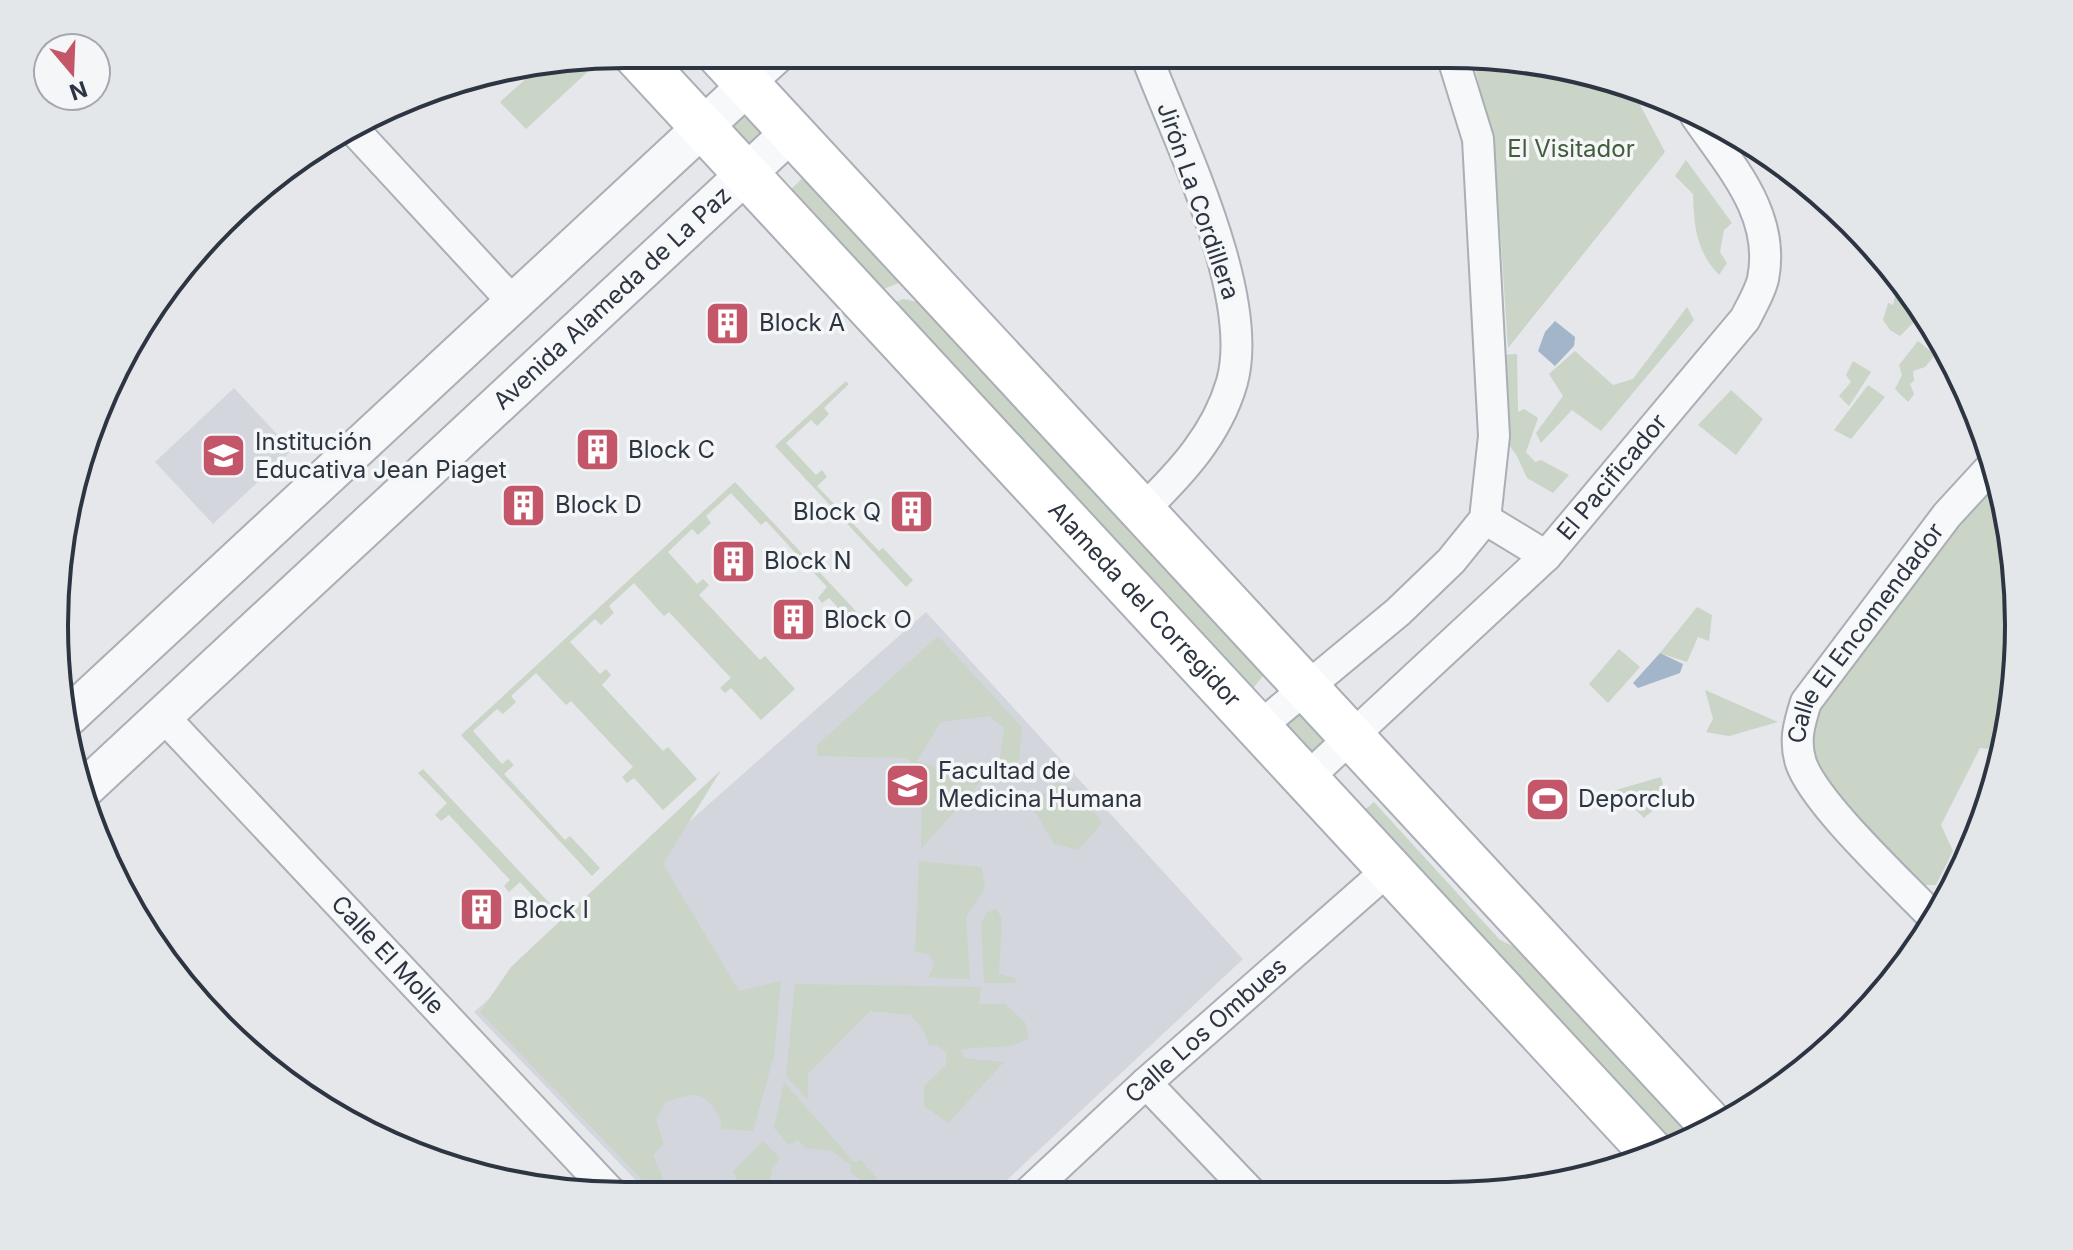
<svg xmlns="http://www.w3.org/2000/svg" width="2073" height="1250" font-family="Inter,sans-serif">
  <style>
    .built { fill: #d3d7dd }
    .green { fill: #cad4c7 }
    .water { fill: #a3b5c8 }
    .lines { fill: none; stroke-linecap: round; stroke-linejoin: round }
    .minor-casing { stroke: #aaaeb5; stroke-width: 34 }
    .tertiary-casing { stroke: #aaaeb5; stroke-width: 42 }
    .secondary-casing { stroke: #aaaeb5; stroke-width: 48 }
    .minor { stroke: #f7f8fa; stroke-width: 30 }
    .tertiary { stroke: #f7f8fa; stroke-width: 38 }
    .secondary { stroke: #fff; stroke-width: 44 }
    .labels { text-anchor: middle; stroke-width: 7; stroke-linejoin: round; paint-order: stroke }
    .park-label { font-size: 24px; fill: #435d3c; stroke: #f4f6f8 }
    .street-label { font-size: 24px; fill: #2d3542; stroke: #f4f6f8 }
    .poi-label { font-size: 24px; fill: #2d3542; stroke: #f4f6f8; text-anchor: start }
    .rim { fill: none; stroke: #2d3542; stroke-width: 4 }
  </style>
  <rect width="100%" height="100%" fill="#e5e7eb"/>
  <path class="built" d="M234 388 292 450 213 524 155 462Z
    M926 612 1243 959 991 1195H650L474 1012Z"/>
  <path class="green" d="M1472 55 1629 84 1665 152 1508 348 1495 153Z
    M590 60 595 65 526 129 500 102 537 69Z
    M747 113 765 132 750 148 731 127Z
    M1686 160 1732 223 1724 230 1720 252 1727 263 1719 275C1696 251 1694 226 1693 194L1675 176Z
    M808 173 901 282 876 292 786 194Z
    M1899 279 1925 312V317L1916 320 1900 336 1890 330 1883 320 1888 303 1893 305Z
    M903 299 928 304 1267 671 1253 688 1247 689 891 304Z
    M1687 307 1694 320 1601 431 1572 410 1541 443 1536 433 1563 396 1549 374 1575 351 1613 385 1633 379Z
    M1918 341 1935 355 1925 367 1913 371 1914 381 1910 384 1914 394 1908 402 1895 389 1902 375 1899 365Z
    M1517 354 1518 412 1524 409 1538 418 1526 452 1535 462 1541 460 1569 475 1553 493 1527 478 1517 456 1504 438 1500 355Z
    M1853 361 1871 372 1849 406 1839 396 1851 382 1846 375Z
    M846 381 849 384 824 408 829 414 817 426 811 420 786 443 816 475 822 470 827 477 817 486 879 551 883 548 913 580 906 587 775 446Z
    M1868 385 1885 397 1851 439 1834 430Z
    M1731 390 1763 419 1736 455 1698 425Z
    M1997 478 2008 514 2019 625 2008 737 2004 751 1980 748 1941 825 1953 851 1936 885H1914L1827 785 1810 749 1815 709Z
    M735 482 867 623 859 630 829 598 822 603 818 598 827 587 766 521 761 525 731 493 706 516 711 523 698 535 692 529 668 552 697 584 703 579 709 585 699 595 760 660 765 656 795 689 761 720 731 688 725 693 720 688 731 678 669 612 664 616 634 583 609 606 614 613 601 625 595 619 570 642 600 674 606 669 611 675 602 685 663 751 668 747 697 779 663 810 634 778 627 783 622 777 633 767 571 701 566 705 536 673 511 696 516 702 503 714 497 709 473 731 502 764 508 759 514 765 504 774 565 840 570 836 600 868 592 876 461 735Z
    M1697 607 1712 615 1709 641 1698 637 1687 662 1660 653Z
    M938 636 1022 727 1019 760 997 776 1004 728 989 716 941 722 917 761 935 767 991 770 921 849 922 779 907 758 817 756V745Z
    M1619 649 1640 667 1608 703 1589 684Z
    M1705 690 1778 722 1729 736 1706 732 1713 719Z
    M1300 712 1326 739 1310 753 1285 726Z
    M423 769 555 909 550 914 520 882 509 892 504 886 510 880 449 815 441 821 435 815 447 803 418 773Z
    M721 770 663 864 739 991 781 981 774 1056 753 1131 721 1129C721 1118 719 1115 712 1106 699 1088 685 1096 666 1102L656 1120 664 1144 653 1155 670 1194 657 1195 480 1012 511 967Z
    M1661 777 1666 799 1644 818 1616 790Z
    M1056 782 1080 792 1102 823 1078 850 1054 844 1031 805Z
    M1374 802 1500 940 1533 956 1698 1135 1671 1148 1361 813Z
    M919 861 982 867 985 888 966 917 970 979 928 978 934 965 930 955 915 952Z
    M997 909 1002 920 999 974 1016 978V983H984L981 923 987 912Z
    M795 984 981 987 979 1004H1005L1025 1022 1029 1038C1008 1052 985 1044 961 1050L964 1058 1004 1062 948 1123 924 1106V1086L946 1065V1052L936 1044 929 1046 925 1033 911 1015 870 1011 808 1074V1100L786 1076Z
    M784 1082 854 1162 861 1160 878 1180 869 1187 851 1173V1165L832 1151 806 1148 798 1140 789 1145 774 1128Z
    M763 1141 780 1158 772 1168 768 1195H732L740 1187 733 1171Z"/>
  <path class="water" d="M1555 321 1575 337 1574 346 1555 366 1538 351 1545 332Z
    M1660 653 1683 664 1680 673 1638 688 1633 683Z"/>
  <g class="lines">
    <defs>
      <g id="minor">
        <path d="M748 85 782 54"/>
        <path d="M355 131 513 302"/>
        <path d="M1142 511C1180 474 1217 435 1232 382 1256 295 1178 140 1146 55"/>
        <path d="M1485 519 1546 556"/>
        <path id="s1" d="M163 716 613 1195"/>
        <path d="M1258 728 1398 612 1451 561 1485 519 1494 436 1478 139 1452 55"/>
        <path id="s2" d="M1305 780 1546 556 1745 319C1751 307 1760 292 1763 279 1776 214 1730 166 1696 116"/>
        <path id="s3" d="M1935 919C1902 884 1815 804 1801 763 1794 741 1799 724 1806 702L1947 515 1993 465"/>
        <path d="M1146 1083 1253 1195"/>
        <path id="s4" d="M1026 1195 1146 1083 1388 870"/>
      </g>
      <g id="tertiary">
        <path d="M69 716 748 85"/>
        <path id="s5" d="M82 791 791 132"/>
      </g>
      <g id="secondary">
        <path id="s6" d="M635 54 1654 1155"/>
        <path d="M719 54 1714 1128"/>
      </g>
    </defs>
    <use href="#minor" class="minor-casing"/>
    <use href="#tertiary" class="tertiary-casing"/>
    <use href="#secondary" class="secondary-casing"/>
    <use href="#minor" class="minor"/>
    <use href="#tertiary" class="tertiary"/>
    <use href="#secondary" class="secondary"/>
  </g>
  <defs>
    <symbol id="building-square" viewBox="-11 -11 22 22"><rect x="-9" y="-9" width="18" height="18" rx="4" fill="#c45669" stroke="#f4f6f8"/><path d="M-4-6H4V6H1V3H-1V6H-4ZM-2.5-4.3h1.7v1.8h-1.7ZM.8-4.3h1.7v1.8H.8ZM-2.5-1h1.7V.8h-1.7ZM.8-1h1.7V.8H.8Z" fill="#fff"/></symbol>
    <symbol id="school-square" viewBox="-11 -11 22 22"><rect x="-9" y="-9" width="18" height="18" rx="4" fill="#c45669" stroke="#f4f6f8"/><path d="M0-5L7-2L0 1L-7-2ZM-4 1L0 2.5L4 1V4Q0 6-4 4Z" fill="#fff"/></symbol>
    <symbol id="university-square" viewBox="-11 -11 22 22"><rect x="-9" y="-9" width="18" height="18" rx="4" fill="#c45669" stroke="#f4f6f8"/><path d="M0-5L7-2L0 1L-7-2ZM-4 1L0 2.5L4 1V4Q0 6-4 4Z" fill="#fff"/></symbol>
    <symbol id="stadium-square" viewBox="-11 -11 22 22"><rect x="-9" y="-9" width="18" height="18" rx="4" fill="#c45669" stroke="#f4f6f8"/><path d="M0-5a6.5 5 0 1 0 0 10a6.5 5 0 1 0 0-10ZM-3.5-1.8h7v3.6h-7Z" fill="#fff"/></symbol>
  </defs>
  <g fill-rule="evenodd">
    <use href="#building-square" x="702" y="298" width="51" height="51"/>
    <use href="#building-square" x="572" y="424" width="51" height="51"/>
    <use href="#school-square" x="198" y="430" width="51" height="51"/>
    <use href="#building-square" x="498" y="480" width="51" height="51"/>
    <use href="#building-square" x="886" y="486" width="51" height="51"/>
    <use href="#building-square" x="708" y="536" width="51" height="51"/>
    <use href="#building-square" x="768" y="594" width="51" height="51"/>
    <use href="#university-square" x="882" y="760" width="51" height="51"/>
    <use href="#stadium-square" x="1522" y="774" width="51" height="51"/>
    <use href="#building-square" x="456" y="884" width="51" height="51"/>
  </g>
  <g class="labels">
    <g class="park-label">
      <text x="1571" y="157">El Visitador</text>
    </g>
    <g class="street-label">
      <text transform="translate(1198 201) rotate(71)" y="8">Jirón La Cordillera</text>
      <text dy="8" stroke="none"><textPath href="#s5" startOffset="724">Avenida Alameda de La Paz</textPath></text>
      <text dy="8" stroke="none"><textPath href="#s2" startOffset="432">El Pacificador</textPath></text>
      <text dy="8" stroke="none"><textPath href="#s6" startOffset="750">Alameda del Corregidor</textPath></text>
      <text dy="8" stroke="none"><textPath href="#s3" startOffset="358">Calle El Encomendador</textPath></text>
      <text dy="8" stroke="none"><textPath href="#s1" startOffset="328">Calle El Molle</textPath></text>
      <text dy="8" stroke="none"><textPath href="#s4" startOffset="244">Calle Los Ombues</textPath></text>
    </g>
    <g class="poi-label">
      <text x="759" y="331">Block A</text>
      <text x="255" y="450">Institución<tspan x="255" dy="28">Educativa Jean Piaget</tspan></text>
      <text x="628" y="458">Block C</text>
      <text x="555" y="513">Block D</text>
      <text x="881" y="520" text-anchor="end">Block Q</text>
      <text x="764" y="569">Block N</text>
      <text x="824" y="628">Block O</text>
      <text x="938" y="779">Facultad de<tspan x="938" dy="28">Medicina Humana</tspan></text>
      <text x="1578" y="807">Deporclub</text>
      <text x="513" y="918">Block I</text>
    </g>
  </g>
  <path d="M0 0H2073V1250H0ZM625 68H1448A557 557 0 0 1 2005 625V625A557 557 0 0 1 1448 1182H625A557 557 0 0 1 68 625V625A557 557 0 0 1 625 68Z" fill="#e4e7e9" fill-rule="evenodd"/>
  <path class="rim" d="M625 68H1448A557 557 0 0 1 2005 625V625A557 557 0 0 1 1448 1182H625A557 557 0 0 1 68 625V625A557 557 0 0 1 625 68Z"/>
  <g transform="translate(72 72) rotate(161)"><circle r="38" fill="#f4f6f8" stroke="#a4a9af" stroke-width="2"/>
  <path d="M0-6L14 30L0 20L-14 30Z" fill="#c45669"/>
  <text y="-12" font-size="22" font-weight="bold" text-anchor="middle" fill="#2d3542">N</text>
  </g>
</svg>
